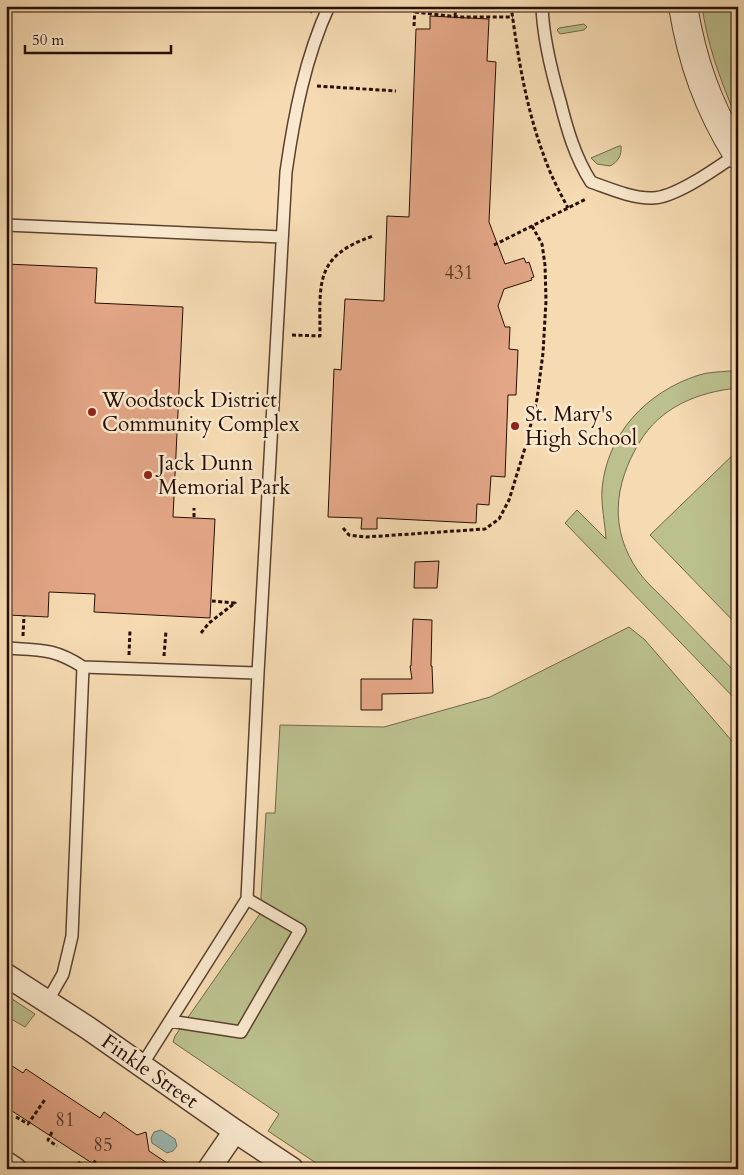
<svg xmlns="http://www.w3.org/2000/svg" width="744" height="1175" font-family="Cardo,serif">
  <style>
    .green { fill: #bbc08d; stroke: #716749 }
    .water { fill: #9dbab2; stroke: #6e756d }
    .building { fill: #e3a686; stroke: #270e05 }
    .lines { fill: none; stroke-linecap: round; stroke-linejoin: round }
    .service-casing { stroke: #5b4130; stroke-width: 14 }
    .minor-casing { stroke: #5b4130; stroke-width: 25 }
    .tertiary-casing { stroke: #5b4130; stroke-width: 30 }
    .path { stroke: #270e05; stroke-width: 3; stroke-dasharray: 4 2.5; stroke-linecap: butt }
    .service { stroke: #f9e8cd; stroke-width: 11 }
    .minor { stroke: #f9e8cd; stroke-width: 22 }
    .tertiary { stroke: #f9e8cd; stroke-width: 28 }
    .poi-dot { fill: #8f2418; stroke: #f9e8cd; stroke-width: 2 }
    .labels { text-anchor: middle; stroke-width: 5; stroke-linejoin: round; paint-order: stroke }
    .number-label { font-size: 19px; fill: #563425 }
    .poi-label { font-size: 21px; fill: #270e05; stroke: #f9e8cd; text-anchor: start }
    .street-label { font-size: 21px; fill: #270e05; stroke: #f9e8cd }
  </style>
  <rect width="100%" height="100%" fill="#f6dbb2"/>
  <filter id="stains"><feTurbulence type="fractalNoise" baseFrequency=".004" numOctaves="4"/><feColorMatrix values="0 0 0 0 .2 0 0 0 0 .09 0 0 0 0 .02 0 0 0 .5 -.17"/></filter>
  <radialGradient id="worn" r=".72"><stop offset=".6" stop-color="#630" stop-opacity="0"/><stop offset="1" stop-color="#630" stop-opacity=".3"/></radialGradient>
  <path class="green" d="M702 6H738V108L733 110C719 76 707 43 702 6Z
    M584 24 587 27 584 30 560 34 557 30 559 28Z
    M619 146H621C622 155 618 162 610 166L597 164 591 158Z
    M729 371H738V388C698 392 660 407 639 443 614 485 609 529 638 571 648 585 663 597 675 610 696 632 717 653 738 675V702L565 523 577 510 606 539C605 523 601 506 602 489 607 434 646 392 699 375 708 372 719 372 729 371Z
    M738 450V626L650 535Z
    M629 627 645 640 738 748V1169H325L268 1131 279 1114 173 1042 175 1036 260 914 266 813H275L280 725 384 727 490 697Z
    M6 995 35 1014 25 1027 6 1016Z"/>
  <path class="water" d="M161 1130 175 1139 177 1146 173 1151 167 1153 152 1143 151 1138 154 1132Z"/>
  <path class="building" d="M430 16 489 19 487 61 496 62 489 222 505 264 524 258 526 263 529 262 534 277 531 278 532 280 504 289 498 306 505 327H510L509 349 518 350 516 395H508L505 477 491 476 489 505 477 504 476 523 377 518V529H361L362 518 328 517 334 369 341 370 345 299 384 301 387 216 409 217 416 29H430Z
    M6 264 97 268 95 303 183 307 173 517 215 519 210 618 94 612 95 594 49 592 48 617 8 615 9 590 6 589Z
    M439 561 437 588H414L415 562Z
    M413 619 432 620 431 666H432L433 693 382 694V710H361V679H412L410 666H411Z
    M6 1062 23 1073 26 1069 100 1118 104 1112 137 1135 146 1132 149 1151 176 1169H101L6 1107Z"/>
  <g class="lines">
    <defs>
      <path id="service" d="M542 6C543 38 551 70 560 101 567 129 575 157 591 182 611 189 631 198 651 198 674 199 718 167 737 154
        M6 225 281 237
        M6 648C40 650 54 648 83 667L258 673
        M47 1002 63 974 72 936 83 667
        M170 1021 241 1032 300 930 247 899
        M142 1065 247 899 258 673 286 172C294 116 305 58 329 6"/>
      <path id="minor" d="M6 975 88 1028 235 1131 292 1169
        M6 1163 15 1169
        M209 1169 235 1131"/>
      <path id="tertiary" d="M683 6C692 61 708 107 738 155"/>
    </defs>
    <use href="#service" class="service-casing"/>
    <use href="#minor" class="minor-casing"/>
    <use href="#tertiary" class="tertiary-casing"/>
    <path class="path" d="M298 6 312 12
      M511 6C518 57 526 108 544 156 550 174 559 191 568 208
      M415 12 459 17H513
      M455 16 456 6
      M414 26 415 6
      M317 86 396 91
      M494 245 586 199
      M292 335 320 336C320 283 314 256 373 236
      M194 517V508
      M343 528 349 535 366 537 485 529 499 519 509 500 525 448 537 399 543 353 546 301 545 265 542 244 532 226
      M201 633 209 623 235 603 212 601
      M23 636 24 616
      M129 655 130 630
      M164 656 166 631
      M16 1117 28 1124 46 1098
      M52 1132 48 1140 57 1146
      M78 1162 88 1169 91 1167 96 1160"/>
    <use href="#service" class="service"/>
    <use href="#minor" class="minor"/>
    <use href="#tertiary" class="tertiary"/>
  </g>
  <g class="poi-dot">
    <circle cx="92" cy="412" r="5"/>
    <circle cx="515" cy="426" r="5"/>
    <circle cx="148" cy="475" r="5"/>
  </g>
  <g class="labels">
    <g class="number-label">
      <text x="459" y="279">431</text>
      <text x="65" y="1126">81</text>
      <text x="103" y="1151">85</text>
    </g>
    <g class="poi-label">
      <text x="102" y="407">Woodstock District<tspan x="102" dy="24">Community Complex</tspan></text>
      <text x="525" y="421">St. Mary's<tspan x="525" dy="24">High School</tspan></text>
      <text x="158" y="470">Jack Dunn<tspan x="158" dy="24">Memorial Park</tspan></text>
    </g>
    <g class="street-label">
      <text transform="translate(150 1071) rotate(35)" y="7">Finkle Street</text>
    </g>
  </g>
  <rect width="744" height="1175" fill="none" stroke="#f6dbb2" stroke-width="25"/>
  <rect x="8" y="8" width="729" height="1160" fill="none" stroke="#270e05" stroke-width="2.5"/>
  <rect x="12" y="12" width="719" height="1150" fill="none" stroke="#270e05"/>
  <path d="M25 45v8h146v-8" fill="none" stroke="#270e05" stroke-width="2.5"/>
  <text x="32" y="45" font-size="15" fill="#270e05" stroke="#f9e8cd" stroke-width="4" paint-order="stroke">50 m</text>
  <rect width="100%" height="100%" filter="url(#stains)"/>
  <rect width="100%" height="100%" fill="url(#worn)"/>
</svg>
